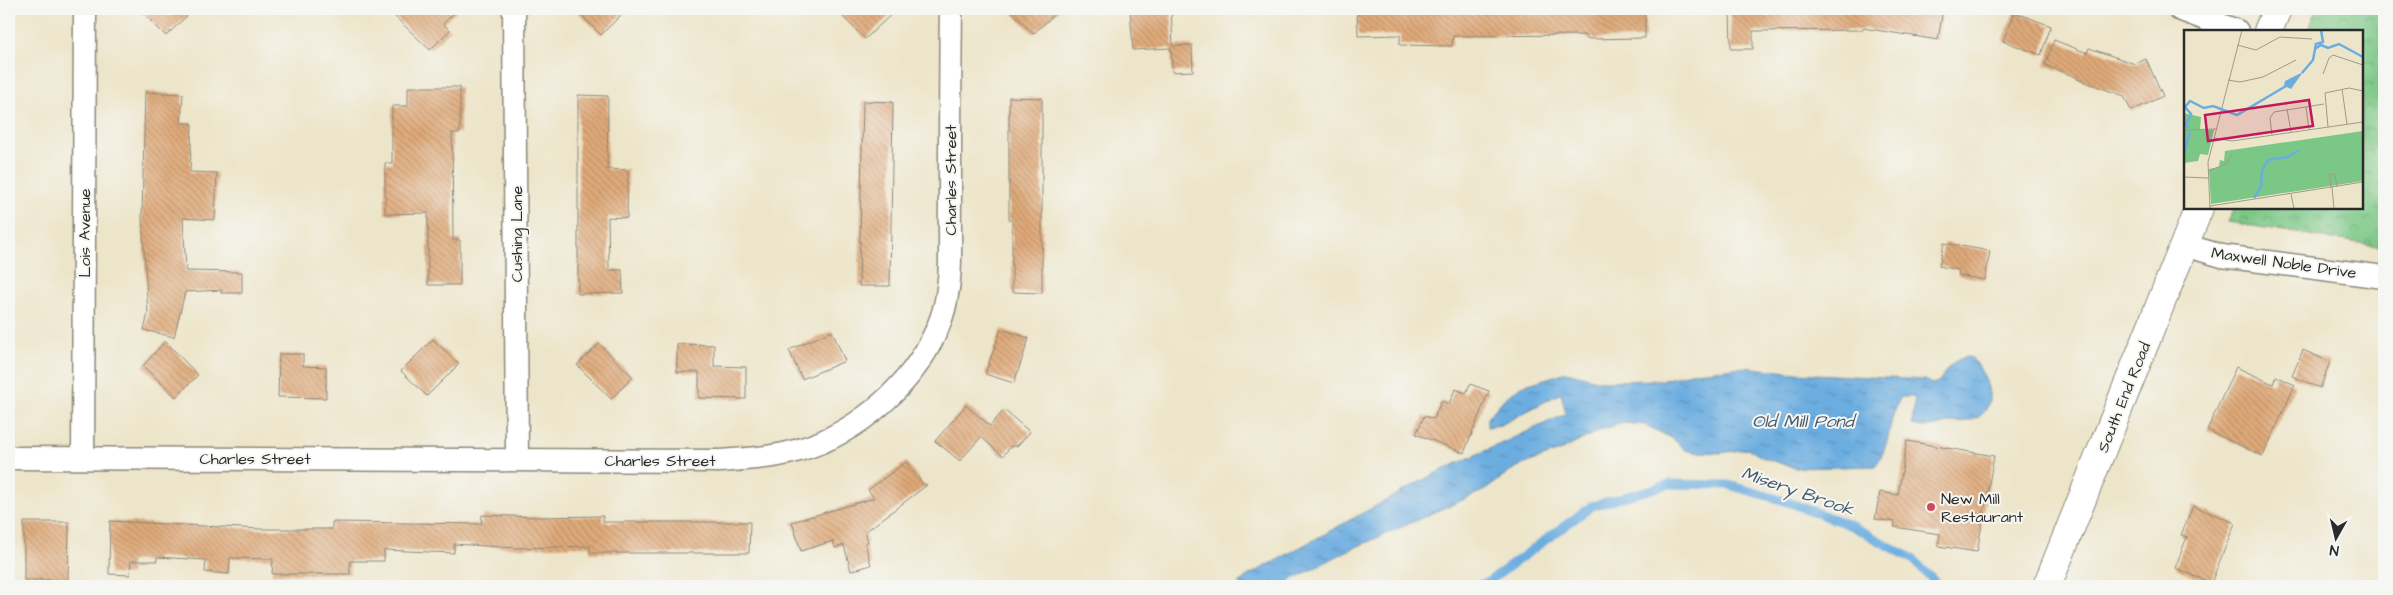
<svg xmlns="http://www.w3.org/2000/svg" width="2393" height="595" font-family="'Architects Daughter',sans-serif">
  <style>
    .park { fill: url(#park-crowns); stroke: #537958 }
    .water { fill: url(#water-ripples); stroke: #4c6c86 }
    .lines { fill: none; stroke-linecap: round; stroke-linejoin: round }
    .stream { stroke: #6cade0; stroke-width: 9 }
    .building { fill: url(#building-back-hatch) }
    .minor-casing { stroke: #8c887a; stroke-width: 25 }
    .tertiary-casing { stroke: #8c887a; stroke-width: 30 }
    .minor { stroke: #fff; stroke-width: 22 }
    .tertiary { stroke: #fff; stroke-width: 28 }
    .poi-dot { fill: #d1495b; stroke: #f6f6f2; stroke-width: 2 }
    .labels { text-anchor: middle; stroke-width: 4; stroke-linejoin: round; paint-order: stroke }
    .street-label { font-size: 16px; fill: #2b2b2b; stroke: #f6f6f2 }
    .poi-label { font-size: 16px; fill: #2b2b2b; stroke: #f6f6f2; text-anchor: start }
    .water-label { font-size: 18px; font-style: italic; fill: #42586a; stroke: #f6f6f2 }
    .inset-river { fill: none; stroke: #6cade0; stroke-width: 2.5 }
    .inset-road { fill: none; stroke: #9f9b8a; stroke-width: 1 }
    .view { fill: #c2185b; fill-opacity: 0.15; stroke: #c2185b; stroke-width: 2.5 }
    .inset-edge { fill: none; stroke: #2b2b2b; stroke-width: 2.5 }
  </style>
  <defs>
    <pattern id="park-crowns" width="20" height="18" patternUnits="userSpaceOnUse" patternTransform="scale(1.25)"><rect width="20" height="18" fill="#7bc785"/><path d="M2 6a3 3 0 1 1 6 0M12 15a3 3 0 1 1 6 0" fill="none" stroke="#65a26d"/></pattern>
    <pattern id="water-ripples" width="26" height="14" patternUnits="userSpaceOnUse" patternTransform="scale(1.25)"><rect width="26" height="14" fill="#6cade0"/><path d="M2 4q2-2 4 0t4 0M15 11q2-2 4 0t4 0" fill="none" stroke="#598db6"/></pattern>
    <pattern id="building-back-hatch" width="6" height="6" patternUnits="userSpaceOnUse" patternTransform="scale(1.25)"><rect width="6" height="6" fill="#e0aa7a"/><path d="M-1 5l2 2M0 0l6 6M5-1l2 2" fill="none" stroke="#b68b64"/></pattern>
  </defs>
  <rect width="100%" height="100%" fill="#f6f6f2"/>
  <filter id="ink" filterUnits="userSpaceOnUse"><feTurbulence type="fractalNoise" baseFrequency=".02" numOctaves="2"/><feDisplacementMap in="SourceGraphic" scale="10" xChannelSelector="R" yChannelSelector="G"/><feConvolveMatrix kernelMatrix="1 2 1 2 8 2 1 2 1" color-interpolation-filters="sRGB"/></filter>
  <filter id="wash" filterUnits="userSpaceOnUse"><feTurbulence type="fractalNoise" baseFrequency=".0096" numOctaves="4" result="noise"/><feDisplacementMap in="SourceGraphic" scale="20" xChannelSelector="R" yChannelSelector="G"/><feGaussianBlur stdDeviation="1.12" result="paint"/><feColorMatrix in="noise" values="0 0 0 0 0 0 0 0 0 0 0 0 0 0 0 0 0 1.4 0 .05"/><feComposite in="paint" operator="in"/></filter>
  <g filter="url(#wash)">
    <rect width="100%" height="100%" fill="#ede5c9"/>
    <path class="park" d="M2317 9H2384V247L2228 222 2235 208H2362V31H2308Z"/>
    <path class="water" d="M1967 357C1975 358 1978 366 1982 373 1991 389 1995 412 1972 420 1966 422 1959 421 1953 422 1934 425 1933 430 1912 425L1915 397H1901C1887 419 1892 445 1875 466L1795 468 1764 458 1748 449 1720 453 1695 452 1685 450 1672 438 1645 425 1623 423 1603 429 1562 450 1517 467 1485 490 1345 552 1280 586H1240L1239 583 1246 577 1434 474 1566 414 1561 393 1501 425 1487 427V418L1504 399 1522 386 1567 372 1600 381 1663 380 1695 372 1745 367 1796 373 1924 380 1932 384 1940 381C1947 368 1952 360 1967 357Z"/>
    <g class="lines">
      <path class="stream" d="M1476 586 1488 582 1592 506 1670 484 1729 485 1788 502 1852 526 1913 559 1939 586"/>
    </g>
    <g id="blocks">
      <path class="building" d="M139 9H194L166 36Z
        M387 9H458L443 24 450 30 430 50Z
        M575 9H627L601 35Z
        M835 9H897L865 39Z
        M1009 9H1060L1033 34Z
        M1130 9H1171L1173 46 1192 45 1193 71 1172 72 1171 48 1133 50Z
        M1401 9H1645V38L1586 39V35L1453 36 1452 46 1400 45V35L1358 36 1357 10Z
        M1730 9H1875L1900 13 1901 9H1943L1938 40 1863 28V30L1753 31V49H1731Z
        M2014 12 2051 26 2041 55 2003 41Z
        M2054 40 2087 53 2089 48 2135 64 2146 59 2163 96 2131 111 2124 96 2077 79 2078 78 2045 65Z
        M408 87H460V133H452L453 240H460V285H428V213L385 214V163H392V106H408Z
        M145 92 183 94 181 123H192L190 172 217 173 215 220 183 218 186 271 242 272V293H221V290L185 292 174 337 144 330 148 314 142 217Z
        M578 95 608 96 607 169 628 170 627 218 608 217 609 270H622L623 293 578 294Z
        M1009 97 1042 98V293L1012 292V220H1009Z
        M863 101 893 102 890 286H859Z
        M1944 243 1990 251 1985 280 1958 275 1959 270 1939 266Z
        M1001 329 1029 338 1014 383 985 374Z
        M832 331 845 361 802 379 789 350Z
        M433 339 459 364 427 396 401 371Z
        M165 341 198 375 176 397 143 366Z
        M599 344 633 377 611 399 577 365Z
        M677 344 714 345V366L746 367V399L699 398V372H677Z
        M2303 350 2330 362 2320 388 2292 376Z
        M279 354H303V366L326 367V398L278 397Z
        M2236 367 2273 384 2276 376 2295 385 2263 456 2207 430Z
        M1470 384 1489 391 1464 453 1416 434 1424 416 1434 419 1441 401 1449 404 1455 389 1466 393Z
        M966 405 990 426 1004 410 1030 432 1017 446H1011L1003 456 981 437 960 461 935 441Z
        M1907 441 1994 456 1977 552 1938 546 1940 534 1894 527 1895 522 1875 519 1880 492 1898 495Z
        M906 462 923 484 927 485 865 532 868 542 865 543 871 565 851 571 844 545 835 548 833 541 801 551 792 522 874 498 868 490Z
        M2193 506 2235 523 2211 583 2175 568 2187 537 2181 535Z
        M482 515 540 517 603 516V522H750L749 553H590V546L518 548 454 544V553L384 550V561H350V574H272L273 559 230 558 229 574 205 572 206 560 157 557V561H131L130 575 109 574 110 521 259 529H332V522L481 524Z
        M24 522H69L68 580H24Z"/>
    </g>
  </g>
  <g filter="url(#ink)">
    <use href="#blocks" fill-opacity="0" stroke="#8c887a" stroke-width="1"/>
    <g class="lines">
      <defs>
        <path id="minor" d="M514 9 517 459
          M2179 9 2237 31
          M2184 245 2222 256 2384 277
          M83 457 85 9
          M9 458 720 461C747 459 773 458 799 450 861 432 919 380 941 319 954 283 949 239 950 202 950 137 950 73 951 9"/>
        <path id="tertiary" d="M2268 31 2277 9
          M2047 586 2199 208"/>
      </defs>
      <use href="#minor" class="minor-casing"/>
      <use href="#tertiary" class="tertiary-casing"/>
      <use href="#minor" class="minor"/>
      <use href="#tertiary" class="tertiary"/>
    </g>
  </g>
  <circle class="poi-dot" cx="1931" cy="507" r="5"/>
  <g class="labels">
    <g class="street-label">
      <text transform="translate(950 180) rotate(-90)" y="6">Charles Street</text>
      <text transform="translate(84 233) rotate(-90)" y="6">Lois Avenue</text>
      <text transform="translate(516 234) rotate(-90)" y="6">Cushing Lane</text>
      <text transform="translate(2284 262) rotate(8)" y="6">Maxwell Noble Drive</text>
      <text transform="translate(2123 397) rotate(-68)" y="6">South End Road</text>
      <text x="255" y="464">Charles Street</text>
      <text x="660" y="466">Charles Street</text>
    </g>
    <g class="poi-label">
      <text x="1941" y="504">New Mill<tspan x="1941" dy="18">Restaurant</tspan></text>
    </g>
    <g class="water-label">
      <text x="1803" y="427">Old Mill Pond</text>
      <text transform="translate(1798 491) rotate(19)" y="6">Misery Brook</text>
    </g>
  </g>
  <g transform="translate(2184 30)">
    <rect width="179" height="179" fill="#ede5c9"/>
    <path d="M179 101V151L27 174 25 139 35 137 36 130 40 131 41 121Z" fill="#7bc785"/>
    <path d="M0 83 17 87 16 100H30L24 125 16 124 14 131 0 133Z" fill="#7bc785"/>
    <path d="M119 42 107 59 100 56 101 51Z" fill="#6cade0"/>
    <path class="inset-river" d="M131 19 137 15 144 18 155 14 179 27M118 43 129 30 132 14 139 12 137 0M5 98 2 94 7 84 1 77 6 71 20 78 29 76 53 85 102 56M0 124 6 101M70 168 77 157 78 141 84 130 104 127 115 120"/>
    <path class="inset-road" d="M53 15 72 20 96 7 128 9M139 44 145 28 149 25 179 35M44 50 56 52 79 47 112 30M158 59 163 94M122 77 125 100M103 79 107 102M144 97 141 63 165 58 179 61M0 100 32 99M88 105 86 88 90 82 140 74M30 108 48 111 179 92M24 141 42 134 48 124M0 147 24 148M148 157 150 179M147 158 146 144H151L153 157M107 164 110 179M26 176 179 152M26 179 24 132 58 0"/>
    <path class="view" d="M125 70 129 96 24 111 21 85Z"/>
    <rect width="179" height="179" class="inset-edge"/>
  </g>
  <rect width="2393" height="595" fill="none" stroke="#f6f6f2" stroke-width="30"/>
  <g transform="translate(2336 538) rotate(188)" stroke="#f6f6f2" stroke-width="4" paint-order="stroke">
  <path d="M0-4L9 19L0 12L-9 19Z" fill="#2b2b2b"/>
  <text y="-8" font-size="14" font-weight="bold" text-anchor="middle" fill="#2b2b2b">N</text>
  </g>
</svg>
